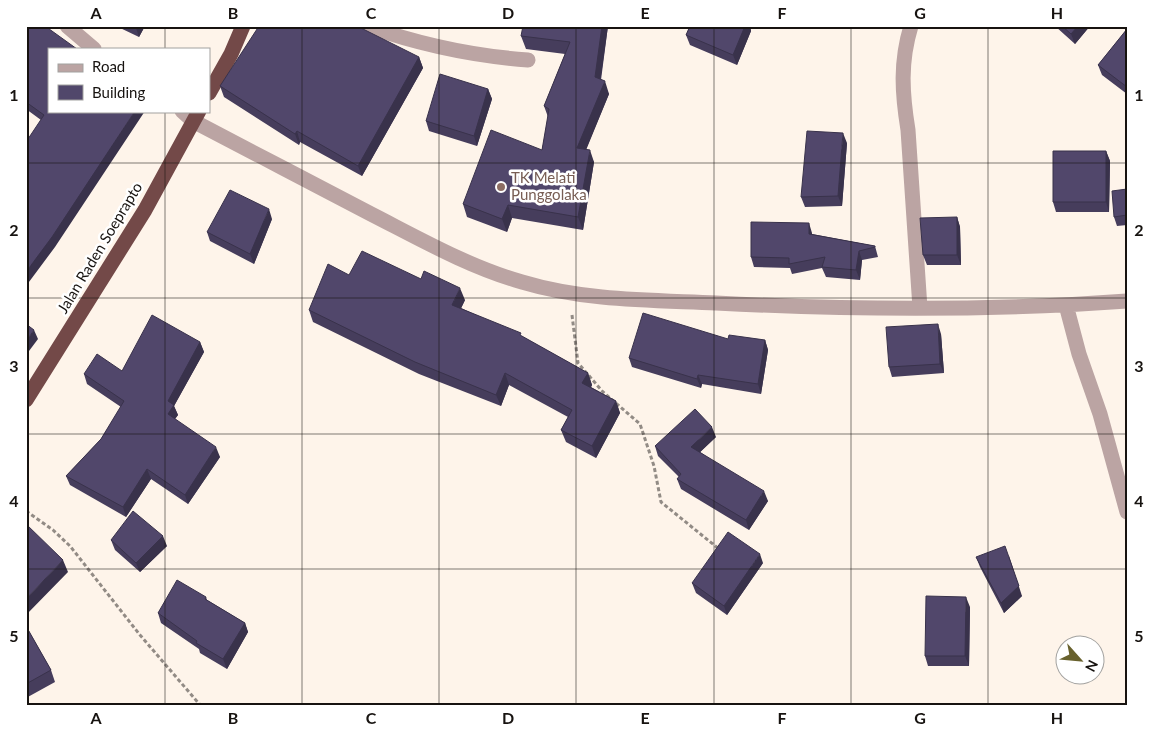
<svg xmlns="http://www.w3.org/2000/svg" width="1153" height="732" font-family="Lato,sans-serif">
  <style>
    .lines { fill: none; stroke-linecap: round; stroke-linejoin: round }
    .path { stroke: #928b85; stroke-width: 3; stroke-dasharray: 4 2.5; stroke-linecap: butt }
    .street { stroke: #bba4a3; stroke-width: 15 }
    .highway { stroke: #734948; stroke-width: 15 }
    .wall { fill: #463d5c }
    .shaded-wall { fill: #39324b }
    .building { fill: #51476b; stroke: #39324b }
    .grid { fill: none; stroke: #171310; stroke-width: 1; stroke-opacity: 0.55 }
    .education-dot { fill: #8d6e63; stroke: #fff; stroke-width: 2 }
    .labels { text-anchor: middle; stroke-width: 5; stroke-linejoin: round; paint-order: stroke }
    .education-label { font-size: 15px; fill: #785e54; stroke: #fff; text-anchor: start }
    .street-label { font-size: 15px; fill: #171310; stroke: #fff }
    .neatline { fill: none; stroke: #171310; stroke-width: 2 }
    .grid-label { font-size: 16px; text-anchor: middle; font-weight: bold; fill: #171310 }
  </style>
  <rect width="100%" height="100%" fill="#fef4ea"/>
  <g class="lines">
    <path class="path" d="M572 315 578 363 603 392 640 424 654 466 661 502 719 549
      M26 511 53 530 70 546 140 635 201 706"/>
    <path class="street" d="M67 26 94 49
      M367 26C418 44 474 56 528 60
      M911 26C900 62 902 93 908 130L920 308
      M182 111 193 121C252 152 312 183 371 214 420 239 469 267 522 282 585 301 651 300 716 303 853 310 990 311 1127 301
      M1066 305 1079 354 1100 414 1127 512"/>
    <path class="highway" d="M209 93 231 54 243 26
      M26 400 145 210 199 111"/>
  </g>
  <path class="wall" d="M26 26H45L55 247 41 120 26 109Z
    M116 26H145L139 37Z
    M608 26 601 80 609 94 586 149 594 162 583 230 512 218 507 232 467 217 463 204 542 150 548 117 544 106 565 54 526 49 521 36Z
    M690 26H750L751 31 737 65 690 45 686 35Z
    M1055 26H1090L1075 44Z
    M1127 29V94L1102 75 1098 65Z
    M419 57 423 68 362 176 300 142 299 145 224 97 220 86Z
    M488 89 492 99 477 146 429 131 426 121Z
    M847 143 842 206 805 207 801 197Z
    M1106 151 1110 161 1109 212H1056L1053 202Z
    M1127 189V225L1117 226 1114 217Z
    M957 217 960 227 961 265H927L923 255Z
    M272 219 254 264 210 241 207 232Z
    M812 233V234L875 246 878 257 862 260 860 280 826 277 822 268 792 274 790 268 754 267 751 257Z
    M465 300 461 308 523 337 588 373 592 385 591 387 616 401 620 413 596 458 566 442 561 430 568 417 509 385 501 406 419 374 313 322 309 310Z
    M941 334 944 373 892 377 889 367Z
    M728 339 765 340 768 350 761 394 702 384 701 388 632 367 629 358Z
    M200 342 204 352 174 406 178 415 175 419 220 457 188 504 151 479 126 517 70 485 66 476 101 439 121 407 87 384 84 374 122 371Z
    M716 437 700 452 768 501 749 530 681 489 677 479 679 477 658 456 655 446Z
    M111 540 167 546 140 572 115 550Z
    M976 557 1022 596 1004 613 980 567Z
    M763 563 727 615 696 593 692 583Z
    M206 597 207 600 245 623 248 632 227 669 200 653 199 649 161 623 158 613Z
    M970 607 969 666H928L925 656Z
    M26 626 51 670 55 682 26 698Z"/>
  <path class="shaded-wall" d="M137 26H145L139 37 136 28Z
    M602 26H608L599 90 595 77Z
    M745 26H750L751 31 737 65 733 55Z
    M1078 26H1090L1075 44 1071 34Z
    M419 57 423 68 362 176 358 166Z
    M605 81 609 94 582 160 577 148Z
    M488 89 492 99 477 146 474 136Z
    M135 111H145L55 247 26 286V272Z
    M297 131 300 142 299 145 295 134Z
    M843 133 847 143 842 206 838 196Z
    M590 150 594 162 583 230 578 217Z
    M1106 151 1110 161 1109 212 1106 202Z
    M508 205 512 218 507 232 502 219Z
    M269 209 272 219 254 264 250 254Z
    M957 217 960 227 961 265 957 255Z
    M809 223 812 233V243L809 234Z
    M859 251 862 260 860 280 856 270Z
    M460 288 465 300 457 317 452 305Z
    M938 324 941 334 944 373 940 364Z
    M34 330 38 339 26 355V341Z
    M765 340 768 350 761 394 758 384Z
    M200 342 204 352 174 406 178 415 171 424 168 414V401Z
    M505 373 509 385 501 406 496 395Z
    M588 373 592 385 587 395 582 383Z
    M698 375 702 384 701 388 697 379Z
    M616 401 620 413 596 458 592 446Z
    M712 427 716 437 695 457 691 447Z
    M216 447 220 457 188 504 185 495Z
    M147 469 151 479 126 517 123 507Z
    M764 491 768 501 749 530 746 520Z
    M163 536 167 546 140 572 136 563Z
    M760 554 763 563 727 615 724 606Z
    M1009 556 1022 596 1004 613 1001 603Z
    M63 560 68 572 26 615V599Z
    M966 597 970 607 969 666 965 656Z
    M245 623 248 632 227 669 223 659Z"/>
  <path class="building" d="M26 26H45L77 49H49V111H135L52 237 26 272V142L44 115 26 102Z
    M259 26H357L419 57 358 166 297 131 295 134 220 86Z
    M523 26H602L595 77 605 81 577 148 590 150 578 217 508 205 502 219 463 204 491 130 542 150 549 109 544 106 570 42 521 36Z
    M690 26H745L733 55 686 35Z
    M1062 26H1078L1071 34Z
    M1127 29V87L1098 65Z
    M440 74 488 89 474 136 426 121Z
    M807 131 843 133 838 196 801 197Z
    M1053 151H1106V202H1053Z
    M1127 189V215L1114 217 1112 191Z
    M230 190 269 209 250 254 207 232Z
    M957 217V255H923L920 218Z
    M751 222 809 223V234L875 246V247L859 251 856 270 822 267 825 257 789 264V258L751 257Z
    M362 251 421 279 424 271 460 288 452 305 521 333 520 335 588 373 582 383 616 401 592 446 561 430 572 410 505 373 496 395 415 362 309 310 328 264 349 275Z
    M643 313 728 339 729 335 765 340 758 384 698 375 697 379 629 358Z
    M152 315 200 342 168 401 174 405 168 414 216 447 185 495 147 469 123 507 66 476 101 439 124 401 84 374 97 354 122 371Z
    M26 324 34 330 26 341Z
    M938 324 940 364 889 367 886 327Z
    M695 409 712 427 691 447 764 491 746 520 677 479 681 474 655 446Z
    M133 511 163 536 136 563 111 540Z
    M26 524 63 560 26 599Z
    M728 532 760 554 724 606 692 583Z
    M1005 546 1019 586 1001 603 976 557Z
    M177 580 206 597 205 599 245 623 223 659 196 643 197 641 158 613Z
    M926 596 966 597 965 656H925Z
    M26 626 51 670 26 684Z"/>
  <path class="grid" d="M165 26V49M302 26V706M439 26V706M576 26V706M714 26V706M851 26V706M988 26V706M165 111V706M26 163H1127M26 298H1127M26 434H1127M26 569H1127"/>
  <circle class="education-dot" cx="501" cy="187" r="5"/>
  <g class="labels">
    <g class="education-label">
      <text x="511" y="183">TK Melati<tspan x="511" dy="17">Punggolaka</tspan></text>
    </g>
    <g class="street-label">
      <text transform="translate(100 248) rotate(-59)" y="5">Jalan Raden Soeprapto</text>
    </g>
  </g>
  <rect width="1153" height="732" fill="none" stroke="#ffffff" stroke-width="55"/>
  <rect x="48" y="48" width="162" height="65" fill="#ffffff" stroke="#a2a19f"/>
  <rect x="58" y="64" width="25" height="8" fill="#bba4a3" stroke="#a2a19f"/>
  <text x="92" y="72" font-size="15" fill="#171310">Road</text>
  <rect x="58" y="85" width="25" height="15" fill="#51476b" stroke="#a2a19f"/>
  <text x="92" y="98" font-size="15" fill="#171310">Building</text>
  <g transform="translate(1080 660) rotate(117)"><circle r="24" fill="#ffffff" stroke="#a2a19f"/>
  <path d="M0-4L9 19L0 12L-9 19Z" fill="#68612d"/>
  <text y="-8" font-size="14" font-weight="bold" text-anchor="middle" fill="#171310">N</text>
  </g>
  <rect x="28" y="28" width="1098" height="676" class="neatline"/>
  <g class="grid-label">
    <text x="96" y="19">A</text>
    <text x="233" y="19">B</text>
    <text x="371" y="19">C</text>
    <text x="508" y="19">D</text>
    <text x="645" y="19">E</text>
    <text x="782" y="19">F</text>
    <text x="920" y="19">G</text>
    <text x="1057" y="19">H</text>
    <text x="14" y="101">1</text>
    <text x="1139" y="101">1</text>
    <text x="14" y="236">2</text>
    <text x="1139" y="236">2</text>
    <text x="14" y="372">3</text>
    <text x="1139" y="372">3</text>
    <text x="14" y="507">4</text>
    <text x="1139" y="507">4</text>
    <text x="14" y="642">5</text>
    <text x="1139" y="642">5</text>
    <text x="96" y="724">A</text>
    <text x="233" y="724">B</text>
    <text x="371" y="724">C</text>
    <text x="508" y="724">D</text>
    <text x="645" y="724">E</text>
    <text x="782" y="724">F</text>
    <text x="920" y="724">G</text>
    <text x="1057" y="724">H</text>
  </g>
</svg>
